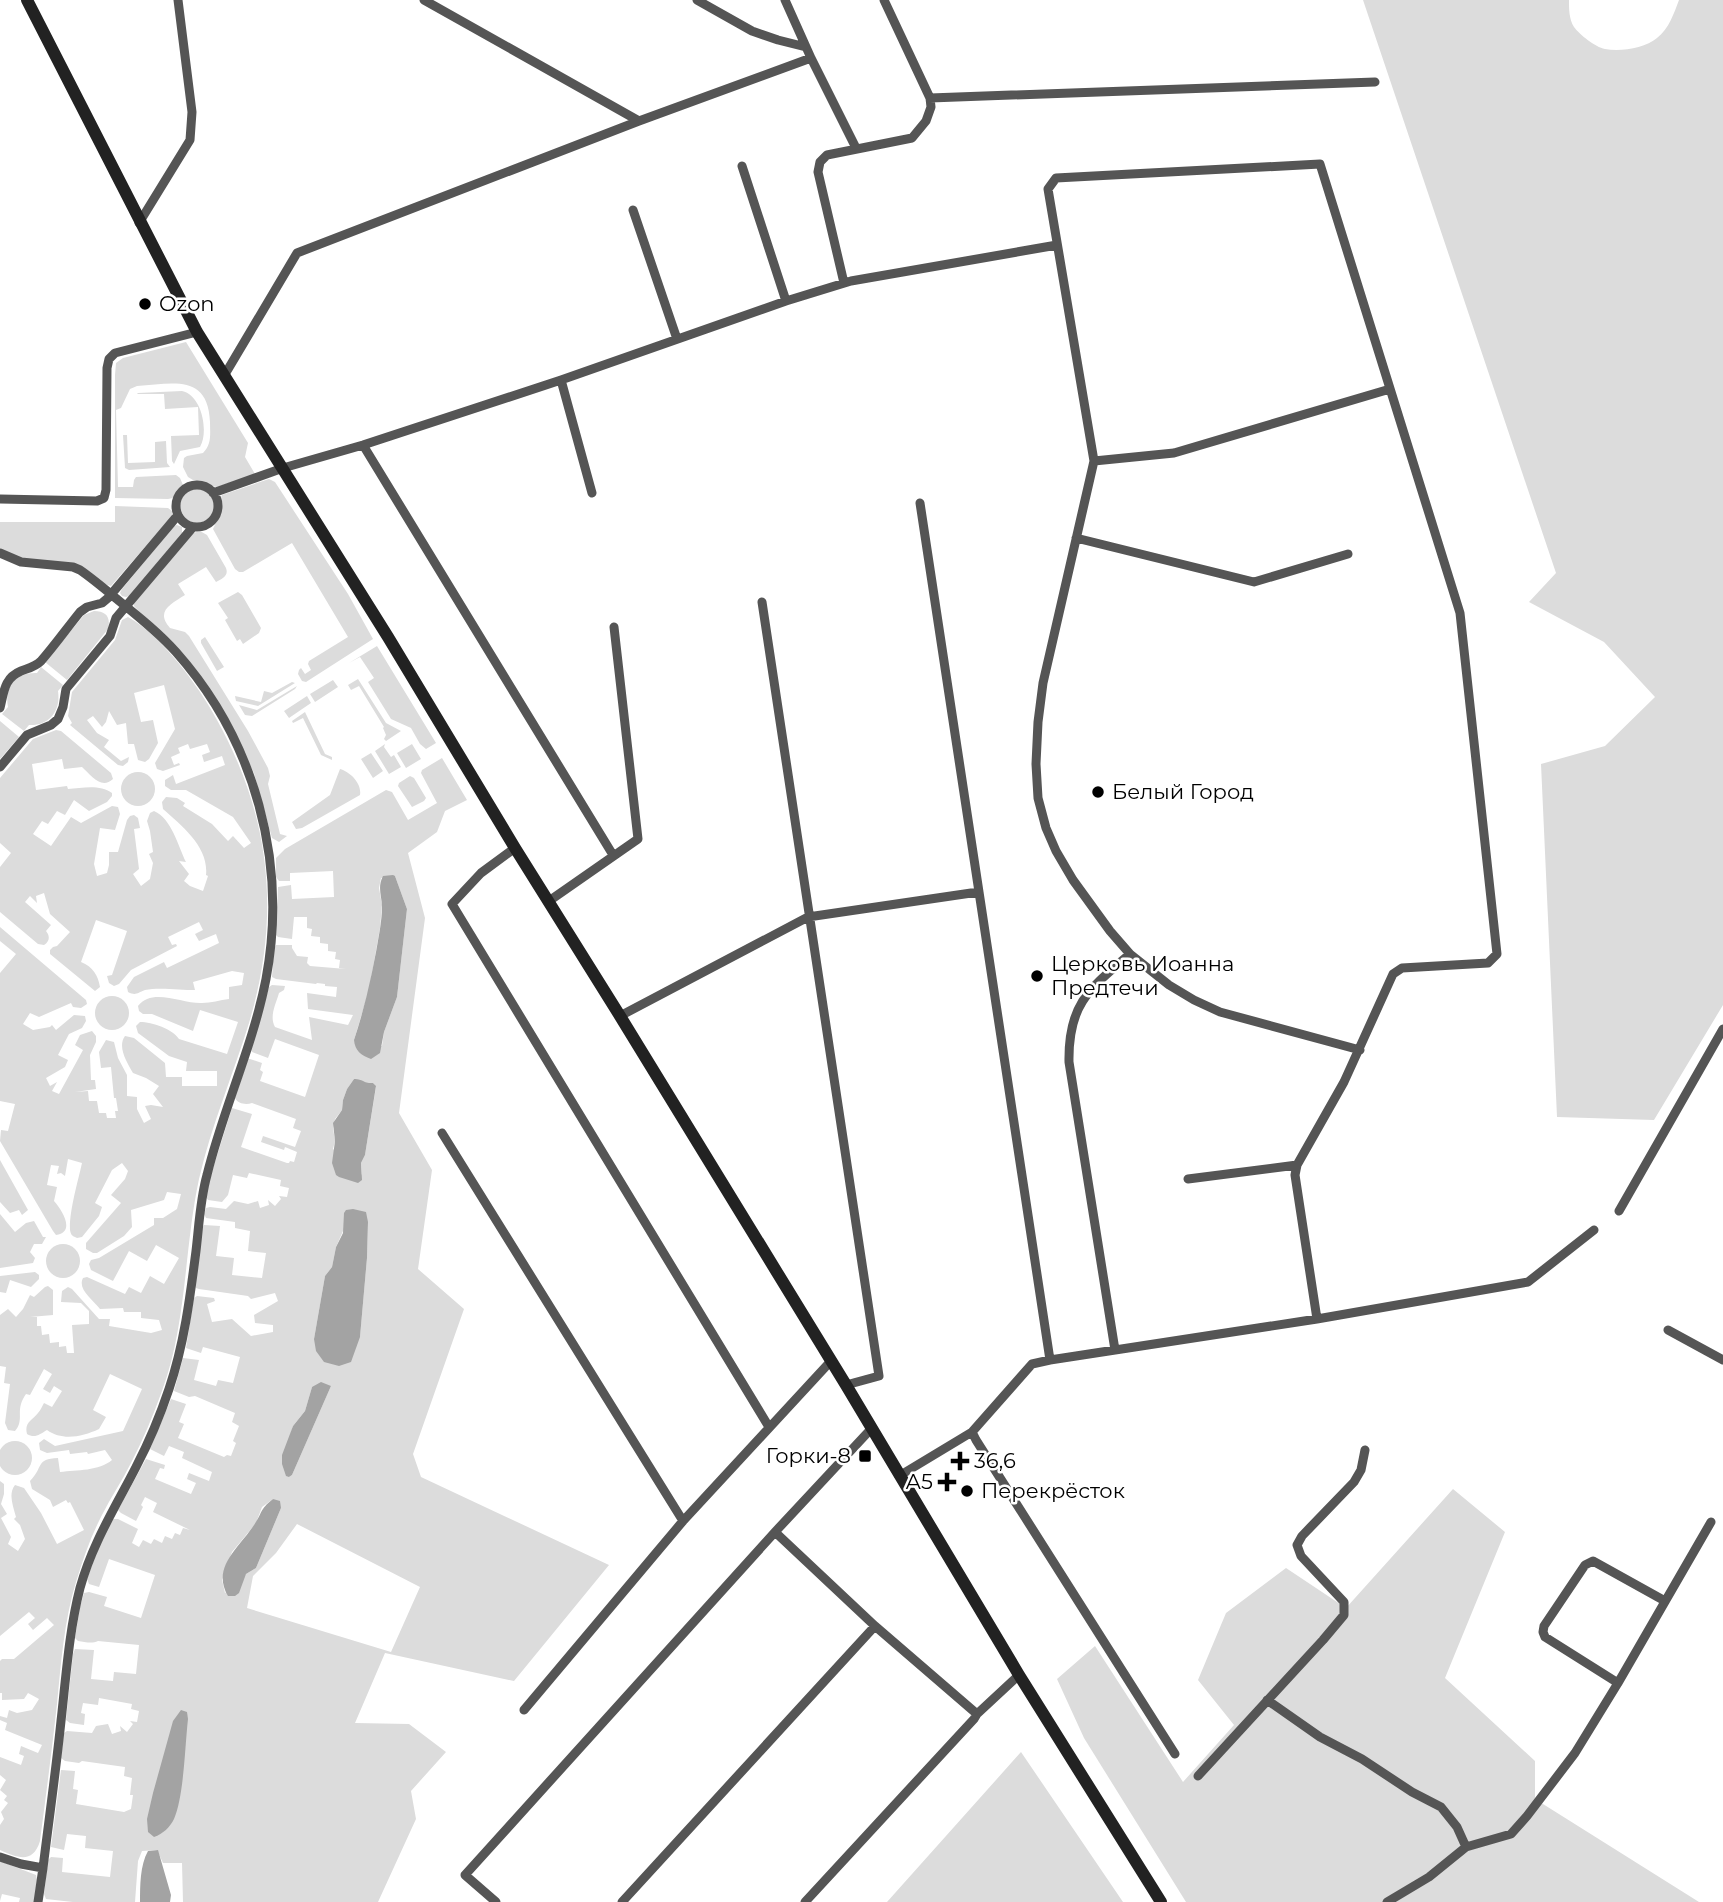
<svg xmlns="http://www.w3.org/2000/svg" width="1723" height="1902" font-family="Montserrat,sans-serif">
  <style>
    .green { fill: #dcdcdc; fill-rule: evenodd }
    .water { fill: #a3a3a3 }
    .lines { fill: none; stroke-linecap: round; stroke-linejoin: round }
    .street { stroke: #555; stroke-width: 9 }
    .secondary { stroke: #222; stroke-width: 12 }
    .poi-dot { fill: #000; stroke: #fff; stroke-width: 2.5 }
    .labels { text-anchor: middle; stroke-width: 5; stroke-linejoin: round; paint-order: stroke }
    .poi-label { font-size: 21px; fill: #000; stroke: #fff; text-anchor: start }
  </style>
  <rect width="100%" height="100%" fill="#fff"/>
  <path class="green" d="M1363 0H1569C1569 9 1569 19 1574 27 1580 35 1595 47 1605 49 1621 52 1645 48 1657 38 1669 29 1674 13 1679 0H1723V1005L1654 1120 1557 1117 1541 764 1605 746 1655 697 1604 642 1529 602 1556 573Z
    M186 342 248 443 245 457 255 474 217 487 212 486 193 480 188 477 183 467 184 458 187 456 203 453C212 444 210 434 210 422 208 373 172 384 137 386L130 389 121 408 116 410 118 487H133L134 480 136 477 176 475 180 478 183 485 173 498 168 499 115 498V375L116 363 123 358Z
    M182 391C202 395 209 432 200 447L180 451 174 464 172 461 171 436 199 435 198 407 165 409 164 394H137L138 393Z
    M123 435H127L128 463 155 462V442L166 441 167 463 170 467 129 470 125 468Z
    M269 479 275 482 348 594 373 639 306 682 302 681 298 674 299 670 301 668 305 674 311 670 308 664 309 661 348 637 292 543 243 572H239L235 569 213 529 221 512 220 500 222 495Z
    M180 506a17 17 0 1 1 34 0a17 17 0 1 1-34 0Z
    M115 506 168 508 172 511V516L111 586 104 584 88 571 21 559 0 549V522H115Z
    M177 525 182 527V533L130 596 126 597 122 596 120 593 122 589 174 526Z
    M200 531 207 535 226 568C229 576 222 579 216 582L206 567 178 584 185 595C171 604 155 611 170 628L185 632 189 636 248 731 268 768 270 776 268 784 280 834 287 836 279 842 272 838 254 773 222 709 202 679 134 606V603L193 533Z
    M238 592 242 595 261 628 259 633 243 644 240 639 237 641 225 620 228 618 218 603Z
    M94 611C106 611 111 617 108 629L67 680 45 662 84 615Z
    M128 617C161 635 199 686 217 720 271 817 281 916 249 1023 233 1075 211 1126 199 1179 184 1249 187 1323 162 1391 153 1416 143 1440 131 1463 122 1481 111 1497 102 1515 91 1536 83 1559 76 1582 64 1621 61 1664 57 1704 52 1750 46 1795 40 1841 33 1864 18 1858 0 1850V1825L4 1819 1 1812 8 1803 4 1800 7 1796 0 1790 6 1780 0 1775V1757L21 1765 24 1756 19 1754 21 1746 38 1753 42 1745 5 1730 7 1723 0 1720V1716L7 1718 9 1710 17 1713 32 1710 39 1699 28 1693 24 1699 2 1700V1693H0V1661L2 1659H14L54 1625 47 1618 33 1630 28 1624 35 1618 29 1612 0 1636V1481L4 1484V1494L1 1504 7 1514 1 1518 11 1537 8 1544 18 1551 25 1539 20 1525 14 1519 16 1517C13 1506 8 1494 15 1485L24 1488 41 1513 57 1544 84 1530 70 1502 68 1503 66 1500 53 1507 50 1500 32 1489 30 1481C44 1467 35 1459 58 1458L60 1472C77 1470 99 1471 112 1460L105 1450 88 1454 87 1452 70 1454 69 1450 47 1453 40 1450 39 1443 44 1439 55 1446 123 1431 142 1389 110 1374 93 1410 106 1417 99 1429C82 1437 62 1441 47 1430 40 1434 35 1439 27 1434 24 1422 32 1421 38 1413 41 1410 42 1406 44 1403L52 1407 62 1391 54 1386 50 1393 43 1389 52 1374 44 1369 30 1395 26 1394C24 1397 22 1400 21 1404 18 1414 23 1422 15 1431L8 1430 5 1423 10 1384 4 1383 6 1367 0 1366V1315L8 1309 16 1317 23 1309 30 1295 34 1297 45 1287 48 1286 53 1290V1315L30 1317H37V1326H41L42 1335 49 1334 50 1343 59 1342V1347L66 1346 67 1353H74L72 1325 89 1324V1311L81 1303 61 1302 62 1291 68 1287 72 1289 99 1319H110L109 1326 151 1333 162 1330 159 1320 141 1318V1312H124L123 1308 100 1309C93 1300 77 1289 83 1278L87 1277 125 1294 129 1287 141 1293 150 1276 164 1284 179 1258 156 1245 147 1261 129 1251 113 1281 91 1270 89 1264 91 1260 99 1258 154 1225V1218H163L177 1209 181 1194 167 1192 164 1200 131 1210 132 1227 124 1236 97 1253H93L86 1249V1243L121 1203 111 1195 125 1179 128 1171 122 1163 112 1170 95 1203 102 1207 99 1216 82 1237 77 1238C73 1236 71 1236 70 1230 69 1212 78 1181 82 1163L68 1159 65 1176 61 1173 57 1174 59 1166 51 1165 47 1185 57 1187 54 1201C62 1210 76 1232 56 1235L53 1231 0 1141 1 1130 8 1131 15 1104 0 1101V973L16 954 0 941V927L86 1000 87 1004 81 1008 73 1007 71 1003 39 1017 30 1013 23 1024 33 1030 50 1027 52 1025 56 1030 74 1015 85 1016 86 1021 82 1028 69 1034 58 1055 68 1060 65 1067 46 1078 50 1086 57 1082 52 1091 59 1094 83 1050 75 1045 80 1035 92 1031 96 1036V1042L90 1055 91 1080H95L96 1089 75 1092 88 1091 89 1101H97L99 1113H106L107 1118H116L115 1111H118L116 1098H114L111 1067 101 1068 99 1052 106 1040 114 1042 118 1058 127 1075V1096L137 1097V1109L144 1123 151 1119 145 1106 151 1105 163 1107 153 1094 159 1086 146 1078 133 1073C127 1062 117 1047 125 1036L134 1038 165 1063 166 1077H182V1086H217V1071H186L187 1062 169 1056 138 1033 136 1026 140 1022C152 1022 173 1029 179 1039L227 1054 238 1022 200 1010 193 1031 152 1014H143L139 1011 138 1006C152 987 183 1004 202 1003 211 1003 220 1000 229 999V987L242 985 244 973 232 971 193 982 195 990C181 990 158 987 145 990 137 993 136 996 128 992L127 987 134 977 164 962 167 968 219 943 216 934 199 941 195 934 203 930 199 922 168 937 172 945 176 944 177 946 131 970 119 984 114 986 109 983 107 976 112 975 127 931 96 920 81 962C93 967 98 975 100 987L95 991 50 954V950L53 947 57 946 70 932 50 914 44 893 36 896 37 903 30 896 25 902 51 925 46 931C50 936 50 941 44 945L38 944 0 912V867L11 853 0 843V778L33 739 56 730 61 731 111 773 113 779C101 790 91 775 82 767L64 769 62 759 32 764 36 790 67 786 68 789C82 788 100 784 112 793V796L107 802 89 811 74 800 65 815 57 811 48 824 42 821 33 834 51 846 71 817 81 823 112 806 118 807 120 814 115 830 100 828 94 864 97 876 107 873 109 865V852H118L127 820 130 816 134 815 138 818 140 828 134 829 139 869 133 874 141 886 150 879 153 863 149 854 153 852 150 831 147 821 150 813 154 811C172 819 178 846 186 862L179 861 189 874 184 881 190 886 203 891 208 876 206 875C209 847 182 826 163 809L162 802 166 797 177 798 185 803 183 806 212 824 228 841 233 836 244 848 251 843 233 817 186 790H171L165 786V780L173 775 176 784 225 765 222 756 204 762 202 755 210 752 207 744 190 749 188 744 178 748 180 753 171 757 174 765 179 763 180 765 163 771 157 769 155 763 175 729 164 685 134 693 141 722 153 720 158 743 149 759 145 762 138 760 134 744H128L126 723 117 725 109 711 106 722 102 727 93 716 87 720 97 733 109 740 104 747 121 761 129 757 128 762 123 766 118 765 70 725 72 723 68 716 72 692 115 640 122 620Z
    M205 637 224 667 217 671 201 643V640Z
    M377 646 436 743 426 749 420 744 411 728 391 719 368 682 374 678 360 657 349 663Z
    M41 667 63 685 58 691C61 711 49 726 29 725L24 731 2 714 8 707C4 687 16 672 37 673Z
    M358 679 386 723 401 731 386 741 384 739 386 735 383 728 384 727 359 686 351 690 348 685Z
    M333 680 338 687 315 702 310 694Z
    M292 682 295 683 258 706 236 701 235 696 261 702 264 691 272 693Z
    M297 686 295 689 252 716 245 715 239 705 257 710Z
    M307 696 311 703 289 718 284 711Z
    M305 712 325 754 332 757V760L321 755 303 718 293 723 292 721Z
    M0 721 19 737 0 759Z
    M385 744 384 747 391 757 394 755 401 767 389 774 375 751Z
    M412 744 421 759 406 768 397 753Z
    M371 753 383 771 373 778 361 759Z
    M442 758 467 800 445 811 437 832 408 853 425 918 399 1113 432 1170 418 1269 464 1309 413 1454 421 1477 609 1565 514 1681 385 1653 355 1723 409 1724 446 1752 411 1791 416 1819 378 1902H183L182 1863H163L157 1850 142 1851 138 1861 135 1902H73L46 1899 44 1894 48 1860 51 1857 63 1858 62 1872 110 1877 113 1851 85 1848 86 1836 67 1834 64 1850 51 1847 61 1770 75 1771 73 1789 78 1790 76 1804 124 1812 131 1809 133 1795H130L132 1778 124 1776 125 1767 82 1761 79 1763 65 1761 61 1758 64 1733 67 1731 92 1733 96 1726 108 1724 112 1734 121 1731 120 1726 127 1732 133 1724 130 1721 137 1722 139 1711 131 1709 132 1704 99 1698 98 1705 83 1703 81 1713 85 1714 84 1725 70 1723 66 1720 73 1654 75 1649 94 1650 91 1679 113 1681 114 1672 136 1674 139 1645 98 1641C92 1644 85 1642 78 1641L75 1638 80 1607 84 1593 89 1592 107 1597 104 1606 141 1618 155 1575 109 1559 99 1587 89 1584 87 1579 101 1541 113 1519H118L138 1529 132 1543 139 1547 143 1540 151 1544 154 1539 162 1543 165 1536 172 1539 175 1533 180 1535 183 1528 190 1530 153 1512 157 1503 145 1497 141 1505 143 1507 136 1521 121 1513 118 1510 146 1459 165 1465 164 1469 160 1468 155 1479 191 1494 196 1483 187 1479 189 1473 209 1481 212 1472 182 1458 184 1452 169 1446 164 1456 150 1449 171 1399 186 1404 179 1422 184 1424 178 1438 224 1457 227 1455 231 1456 236 1443 233 1441 239 1426 232 1422 235 1413 195 1396 189 1397 174 1391 183 1358 199 1360 194 1380 216 1386 218 1380 233 1383 240 1357 203 1347 201 1353 186 1348 194 1298 197 1296 214 1298 215 1301 207 1304 212 1322 232 1319 251 1336 273 1332V1325L255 1323 254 1315 278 1301 275 1293 251 1299 248 1296 199 1289 196 1288 195 1284 202 1229 204 1225 220 1226 216 1256 234 1258 232 1275 262 1278 266 1253 248 1251 250 1231 235 1228V1222L206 1218 204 1214 206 1208 210 1207 226 1209 234 1201 248 1204 258 1201 260 1208 269 1205 268 1200 275 1206 281 1199 279 1196 287 1197 289 1188 280 1186 281 1180 249 1173 247 1178 233 1175 228 1195 222 1202 208 1200 206 1197 210 1178 232 1108 252 1114 241 1147 287 1163H289L290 1161 294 1162 297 1152 285 1147 284 1150 261 1142 263 1136 295 1147 301 1131 293 1128 296 1119 252 1103C246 1105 238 1104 235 1098L248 1059H250L262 1063 260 1070 263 1072 260 1081 305 1097 319 1055 275 1039 268 1058 252 1052 251 1049 269 987 272 985 285 986 284 990 279 993C276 1004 269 1016 275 1027L312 1040 309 1017 348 1025 353 1015 308 1009 307 993 336 997 337 987 325 986V984L317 983 316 984 276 979 272 977 274 949 276 945H292V948L297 956 308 957 307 963 310 966 346 969 339 968 340 960 335 959 336 952 328 951V944L320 943V937L311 936 312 929 307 928V917H294L292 939 278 937 276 935 278 887 291 885 292 899 334 897 333 871 290 873V881H279L276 877V858L285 849 386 790 392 792 408 820 437 803 421 773 422 770ZM395 876 407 909 397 997 384 1032 382 1046 354 1040 369 990 380 928 382 905 379 888 381 878ZM354 1079C361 1080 366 1084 373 1083L376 1087 365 1155 361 1163 362 1175 333 1149 335 1141 333 1128 335 1119 342 1110 343 1100 347 1089ZM368 1222 367 1258 360 1337 314 1339 325 1276 332 1267 336 1247 343 1231ZM331 1386 292 1475 289 1477 290 1436 293 1426 305 1411 312 1387ZM273 1499 281 1508 256 1568 246 1574 225 1593 222 1580 232 1552 256 1523 262 1507ZM297 1524 420 1587 391 1652 247 1608 253 1576 276 1553Z
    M340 769C350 772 362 783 360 795L302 828 296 829 292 822 330 795Z
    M121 789a17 17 0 1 1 34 0a17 17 0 1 1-34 0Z
    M410 776 414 778 426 798 424 801 412 807 398 786 399 783Z
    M95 1013a17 17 0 1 1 34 0a17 17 0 1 1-34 0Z
    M0 1160 28 1210 22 1215 19 1210 10 1213 0 1202Z
    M0 1214 15 1232 26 1223 34 1221 43 1237H46L42 1244H34L30 1252 35 1258 33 1263 0 1268Z
    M46 1261a17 17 0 1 1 34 0a17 17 0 1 1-34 0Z
    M35 1272 39 1275V1279L31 1287 10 1280 6 1293 0 1292V1276Z
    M-2 1458a17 17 0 1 1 34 0a17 17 0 1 1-34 0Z
    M1453 1489 1505 1532 1445 1678 1535 1761V1799L1699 1902H1186L1084 1738 1057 1679 1095 1646 1183 1782 1234 1725 1198 1680 1226 1613 1286 1568 1346 1608Z
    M1021 1752 1123 1902H887Z
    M0 1861 36 1875 37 1880 34 1902H19L20 1898 2 1894 0 1901Z"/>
  <path class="water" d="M393 875 395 876 407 909 397 997 384 1032 380 1053 371 1059C361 1055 355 1051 354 1040 366 1004 374 966 380 929 381 922 382 914 382 907 382 896 377 888 383 876Z
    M354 1079C361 1078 365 1084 373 1083L376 1086 365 1155 361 1163 362 1180 358 1183 339 1177 336 1175 332 1163 335 1141 333 1123 342 1110 343 1100 347 1089Z
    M353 1209 366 1212 368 1222 367 1258 360 1337 351 1362 339 1366 324 1362 316 1351 314 1339 325 1276 332 1267 336 1247 343 1233 344 1213 346 1210Z
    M321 1382 331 1386 292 1475 289 1477 286 1476 282 1464V1455L293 1426 305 1411 312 1387Z
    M273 1499 280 1501 281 1508 256 1568 246 1574 239 1593 235 1596H228C211 1567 239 1548 254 1525 263 1512 259 1510 273 1499Z
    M181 1710 187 1712 188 1719C185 1745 184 1796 174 1819 170 1827 163 1834 154 1837L148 1832 147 1819 153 1793 173 1721Z
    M158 1850 171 1895 170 1902H140C140 1886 140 1865 148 1851Z"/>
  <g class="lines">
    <path class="street" d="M424 0 639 121
      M697 0 752 31 778 40 806 47
      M785 0 811 58 856 148
      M930 98 1375 82
      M742 166 786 301
      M633 210 677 339
      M139 223 190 140 192 112 178 0
      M844 283 818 172 820 162 827 155 912 138 926 121 931 107 930 98 884 0
      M224 376 297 253 639 121 811 58
      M561 380 592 493
      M363 445 613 855
      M1094 461 1174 453 1390 389
      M176 506a21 21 0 1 1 42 0a21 21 0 1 1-42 0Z
      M213 493 283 468 363 445 561 380 786 301 851 281 1057 245
      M0 499 97 501 104 498 106 490 107 368 109 359 115 353 197 332
      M920 503 1050 1360
      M1076 538 1254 582 1348 554
      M0 553 21 562 73 567 80 570C93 579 106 590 118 600 139 617 159 633 176 652 255 741 288 862 266 979 253 1046 223 1109 207 1175 200 1200 199 1226 196 1251 190 1298 184 1345 169 1389 160 1416 149 1442 136 1467 115 1508 92 1544 80 1588 69 1631 66 1677 61 1721 56 1770 49 1819 43 1868
      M762 602 879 1376 846 1385
      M0 708C4 692 4 678 21 671 29 668 35 667 41 661 55 645 67 628 80 612L87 607 102 603 108 598 178 515
      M0 767 27 735 51 725 58 719 63 707 66 689 110 636 116 618 193 527
      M515 848 481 873 452 904 769 1427
      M549 901 638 839 614 627
      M620 1016 808 917 978 892
      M442 1133 683 1521
      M1188 1179 1297 1165
      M1619 1211 1723 1029
      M1317 1319 1295 1175 1297 1165 1344 1082 1393 974 1402 968 1488 963 1497 954 1460 613 1320 164 1056 178 1048 189 1094 461 1043 683 1038 722 1036 764 1038 798 1046 828 1056 851 1073 880 1110 931 1130 954 1169 985 1194 1000 1220 1012 1360 1050
      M1668 1330 1723 1360
      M1115 1350 1069 1062C1068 1004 1089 989 1130 954
      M899 1476 972 1432
      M775 1532 875 1626 977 1714
      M1618 1683 1545 1637 1543 1632 1544 1626 1585 1565 1593 1561 1665 1601
      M1267 1700 1320 1737 1362 1759 1412 1792 1441 1807 1457 1827 1466 1847
      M524 1710 683 1521 830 1362
      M1175 1754 976 1440 972 1432 1032 1364 1050 1360 1317 1319 1528 1282 1594 1230
      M1198 1776 1323 1640 1344 1615V1602L1301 1556 1297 1545 1302 1536 1354 1482 1361 1470 1365 1450
      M0 1857 21 1864 43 1868 38 1902
      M496 1902 465 1875 775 1532 871 1429
      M622 1902 875 1626
      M805 1902 974 1719 977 1714 1019 1675
      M1387 1902 1429 1877 1466 1847 1511 1834 1527 1816 1575 1753 1618 1683 1711 1522"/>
    <path class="secondary" d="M27 0 197 332 388 637 515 848 620 1016 846 1385 1019 1675 1161 1902"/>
  </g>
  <g class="poi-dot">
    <circle cx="145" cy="304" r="7"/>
    <circle cx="1098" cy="792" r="7"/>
    <circle cx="1037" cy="976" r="7"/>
    <rect x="858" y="1449" width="14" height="14" rx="3.5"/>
    <path d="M956.5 1450.5h7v7h7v7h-7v7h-7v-7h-7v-7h7z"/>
    <path d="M943.5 1471.5h7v7h7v7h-7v7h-7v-7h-7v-7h7z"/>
    <circle cx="967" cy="1491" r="7"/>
  </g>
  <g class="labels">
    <g class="poi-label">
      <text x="159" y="311">Ozon</text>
      <text x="1112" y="799">Белый Город</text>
      <text x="1051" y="971">Церковь Иоанна<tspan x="1051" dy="24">Предтечи</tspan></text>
      <text x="851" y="1463" text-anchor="end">Горки-8</text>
      <text x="974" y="1468">36,6</text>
      <text x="933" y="1489" text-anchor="end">А5</text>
      <text x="981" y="1498">Перекрёсток</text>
    </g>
  </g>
</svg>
